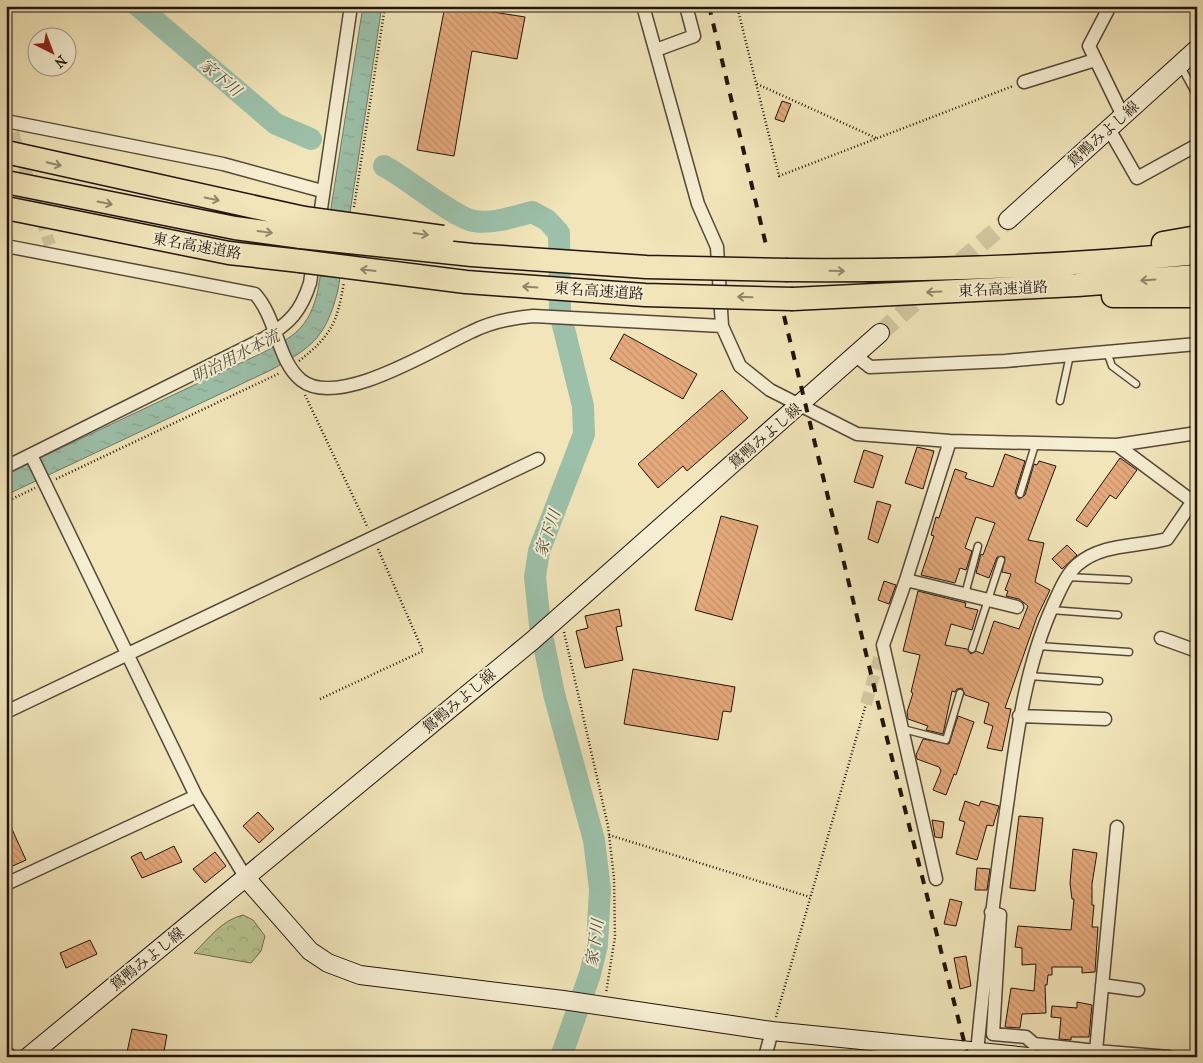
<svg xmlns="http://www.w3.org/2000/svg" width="1203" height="1063" font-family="'IM FELL French Canon','Noto Serif JP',serif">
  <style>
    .forest { fill: url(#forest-crowns); stroke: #6d6c4e }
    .water { fill: url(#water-ripples); stroke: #6b7b6b }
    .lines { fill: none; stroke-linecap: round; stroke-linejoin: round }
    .river { stroke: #9cc0a9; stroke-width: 22 }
    .building { fill: url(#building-back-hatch); stroke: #21140d }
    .street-tunnel { stroke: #d2c69f; stroke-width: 12; stroke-dasharray: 12 6; stroke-linecap: butt }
    .secondary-tunnel { stroke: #d2c69f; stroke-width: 18; stroke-dasharray: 18 9; stroke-linecap: butt }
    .lane-casing { stroke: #554838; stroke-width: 9 }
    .street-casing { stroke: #554838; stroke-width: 15 }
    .secondary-casing { stroke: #21140d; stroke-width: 20 }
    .highway-casing { stroke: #21140d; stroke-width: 25 }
    .path { stroke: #21140d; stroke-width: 2.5; stroke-dasharray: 1 2.5; stroke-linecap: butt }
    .lane { stroke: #f6eed2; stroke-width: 6 }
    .street { stroke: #f6eed2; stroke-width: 12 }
    .secondary { stroke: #f6eed2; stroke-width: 18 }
    .highway { stroke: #f1e5b9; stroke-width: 22 }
    .rail { stroke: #21140d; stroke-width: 4; stroke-dasharray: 9 9; stroke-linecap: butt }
    .highway-bridge-casing { stroke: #21140d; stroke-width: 25; stroke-linecap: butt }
    .highway-bridge { stroke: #f1e5b9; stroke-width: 22 }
    .oneway { stroke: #93876c }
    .labels { text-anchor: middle; stroke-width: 4; stroke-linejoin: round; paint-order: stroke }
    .street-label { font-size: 15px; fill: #21140d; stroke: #f6eed2 }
    .water-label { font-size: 16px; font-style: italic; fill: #4c5044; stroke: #f6eed2 }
  </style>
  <defs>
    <pattern id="forest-crowns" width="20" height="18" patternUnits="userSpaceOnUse" patternTransform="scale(1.25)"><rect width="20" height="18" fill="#b9c590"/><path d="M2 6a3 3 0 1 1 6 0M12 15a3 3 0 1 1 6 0" fill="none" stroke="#9fa87b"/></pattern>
    <pattern id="water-ripples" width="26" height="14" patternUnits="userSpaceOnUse" patternTransform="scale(1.25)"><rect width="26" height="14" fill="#9cc0a9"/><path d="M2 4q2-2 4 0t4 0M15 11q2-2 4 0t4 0" fill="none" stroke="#86a490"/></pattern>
    <pattern id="building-back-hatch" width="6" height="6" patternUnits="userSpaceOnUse" patternTransform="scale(1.25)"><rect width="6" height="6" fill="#e5a97b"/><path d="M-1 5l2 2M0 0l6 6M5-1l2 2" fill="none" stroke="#c49169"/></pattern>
  </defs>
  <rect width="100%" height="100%" fill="#f1e5b9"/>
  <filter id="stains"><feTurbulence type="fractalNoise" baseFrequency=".004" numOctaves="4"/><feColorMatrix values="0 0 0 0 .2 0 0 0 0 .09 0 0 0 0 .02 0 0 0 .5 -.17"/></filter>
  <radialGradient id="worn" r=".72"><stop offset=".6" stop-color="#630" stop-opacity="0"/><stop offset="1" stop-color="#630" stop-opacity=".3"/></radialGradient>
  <path class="forest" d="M243 915 253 920 265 936 261 951 251 963 194 953C209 938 222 920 243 915Z"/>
  <path class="water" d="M363 6H382L338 290C326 337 313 347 271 370L6 495V474L262 353C295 336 309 328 318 290Z"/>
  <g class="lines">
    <path class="river" d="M138 6 276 124 311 139
      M384 166C407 178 454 218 474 221 492 224 514 217 532 212L547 220 559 233 560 313 583 406 584 434 539 551 535 577 540 625 554 694 594 840 600 889 597 945 590 974 561 1057"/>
  </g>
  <path class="building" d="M445 6H480V10L525 17 517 59 472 51 454 156 417 150Z
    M782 101 791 104 784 122 775 119Z
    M624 334 697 374 683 399 610 359Z
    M722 390 748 418 687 471 683 466 658 488 638 464Z
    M917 447 934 451 923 489 905 483Z
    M864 450 883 456 873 488 854 482Z
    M1005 454 1025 461 1015 493 1019 499 1025 495 1034 464 1037 465 1039 461 1056 466 1028 540 1044 543 1035 582 1050 590 1037 617 1005 708 1011 709 1002 751 987 748 993 726 984 723 989 703 965 695 962 688 957 689 955 692 952 691 943 734 926 730 928 726 908 719 907 712 913 693 911 692 920 655 903 651 918 591 966 603 965 607 978 610 972 630 951 624 945 645 967 649 971 654 976 651 983 654 994 621 1019 629 1028 606 1019 599 1006 596 1008 591 1005 590 1011 574 1002 572 1005 557H997L989 578 976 573 981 554 983 555 995 523 976 517 965 548 972 551 966 570 960 568 955 583 921 575 934 536 931 535 936 517 939 518 955 469 967 473 965 478 993 487Z
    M1120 458 1137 470 1116 499 1110 495 1087 527 1076 520Z
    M877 501 891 505 878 543 868 539Z
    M721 516 758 526 732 620 695 610Z
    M1067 545 1077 555 1062 569 1052 559Z
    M884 581 896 585 889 604 878 600Z
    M619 609 622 626 616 627 623 660 585 668 576 631 588 628 585 616Z
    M633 669 735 687 731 712 723 711 718 740 624 724Z
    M958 716 974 722 956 775 954 774 946 795 933 790 941 771 939 767 917 759 916 755 923 739 949 744Z
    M965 801 979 806 981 801 999 806 993 826 987 825 977 860 956 854 965 822 959 820Z
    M258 812 274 829 259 843 243 826Z
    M6 816 26 860 6 869Z
    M1019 816 1043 818 1035 891 1010 888Z
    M932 820 944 822 942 838 935 837Z
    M174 846 182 862 142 878 131 857 141 852 145 860Z
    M1073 849 1097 853 1092 884V905H1094L1092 927H1098L1095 972 1082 973V967H1052V975H1048L1047 985H1045L1046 1013 1022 1014 1020 1028 1005 1027 1011 988 1034 991 1036 964 1022 965V948L1015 947 1018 926 1071 930 1074 899H1072L1070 883Z
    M215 852 226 866 205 883 193 869Z
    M977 868 990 869 987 890H975Z
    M950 899 962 902 956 926 944 924Z
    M90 940 97 954 66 968 60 953Z
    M966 956 971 986 960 989 954 958Z
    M1077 1002 1092 1005 1089 1037H1071V1040L1059 1039 1061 1018 1051 1017 1052 1006 1077 1008Z
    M132 1029 167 1035 163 1057H126Z"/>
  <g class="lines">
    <path class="street-tunnel" d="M13 133 50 245
      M866 704 883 645"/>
    <path class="secondary-tunnel" d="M880 333 1008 220"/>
    <defs>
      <path id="lane" d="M1180 65 1197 96
        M1107 352 1112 366 1136 384
        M1060 401 1070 355
        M1020 494 1035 445
        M1067 577 1128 580
        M965 594 978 546
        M1051 610 1118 615
        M1038 646 1129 652
        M972 649 1001 560
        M1029 676 1099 681
        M903 729 946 740 960 693"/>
      <path id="street" d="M643 6 698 204 717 247 722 326
        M1110 6 1089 46 1123 116
        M656 50 694 36 686 6
        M1024 82 1095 60
        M6 121 223 164 322 191
        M1109 129 1137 178 1197 145
        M6 246 255 294C277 318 277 360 301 380 338 410 435 348 471 332 491 322 511 318 533 316L722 326 740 366 770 390 857 434 950 441 1117 445 1197 433
        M856 356 870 367 1005 361 1197 344
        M1117 445 1192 501
        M31 455 196 796 246 878
        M6 467 265 338C290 323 301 311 310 283L351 6
        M906 580 1017 607
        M1161 638 1197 651
        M6 712 538 459
        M1019 716 1105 719
        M1117 827 1096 1051 1169 1057
        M936 879 883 645 906 580 950 441
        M6 884 196 796
        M991 912 1000 915 993 1034 1026 1037 1034 1044 1096 1051
        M1102 985 1138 990
        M977 1053C985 967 995 883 1008 798 1017 732 1026 664 1054 603 1060 590 1066 575 1077 565 1102 543 1137 547 1167 539L1197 495
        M765 1057 772 1031"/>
      <path id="secondary" d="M1008 220 1197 49
        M246 878 310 951 328 963 360 975 563 1000 772 1031 1029 1057
        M6 1055 7 1057
        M28 1057 532 641 880 333"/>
      <path id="highway" d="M6 152 304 218
        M6 182 235 228 301 237
        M6 208 229 253 300 261
        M1163 243 1197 237
        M788 270C924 271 1061 267 1197 253
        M1113 296H1197
        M793 299 1077 285 1197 276"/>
    </defs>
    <use href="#lane" class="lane-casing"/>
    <use href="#street" class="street-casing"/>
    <use href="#secondary" class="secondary-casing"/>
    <use href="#highway" class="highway-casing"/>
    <path class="path" d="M737 6 779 176 1013 86
      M757 84 876 138
      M354 207 385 6
      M299 361C332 335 337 323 344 282
      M305 395 368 528
      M56 479 280 373
      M6 502 35 488
      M564 632 608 826 614 878 615 937 606 993
      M320 699 423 651 378 549
      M609 835 810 897
      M776 1017 866 704"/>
    <use href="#lane" class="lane"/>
    <use href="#street" class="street"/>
    <use href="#secondary" class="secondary"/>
    <use href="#highway" class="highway"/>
    <path class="rail" d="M709 6 767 249
      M784 316 878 703 968 1057"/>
    <defs>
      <path id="highway-bridge" d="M304 218 443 237
        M301 237 472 255 646 267 788 270
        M300 261 466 282 645 295 793 299"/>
    </defs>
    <use href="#highway-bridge" class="highway-bridge-casing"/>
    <use href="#highway-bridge" class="highway-bridge"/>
  </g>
  <defs><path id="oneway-shaft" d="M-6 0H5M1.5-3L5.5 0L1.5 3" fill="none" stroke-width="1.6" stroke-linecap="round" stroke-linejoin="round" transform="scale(1.25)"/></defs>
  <g class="oneway">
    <use href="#oneway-shaft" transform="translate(54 164) rotate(14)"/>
    <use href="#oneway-shaft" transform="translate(212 199) rotate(12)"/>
    <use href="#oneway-shaft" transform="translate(105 203) rotate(11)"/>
    <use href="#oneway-shaft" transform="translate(265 232) rotate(8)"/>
    <use href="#oneway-shaft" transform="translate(421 234) rotate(8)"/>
    <use href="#oneway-shaft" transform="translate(368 270) rotate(-173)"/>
    <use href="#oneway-shaft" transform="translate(837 271) rotate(1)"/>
    <use href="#oneway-shaft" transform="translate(1148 280) rotate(176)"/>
    <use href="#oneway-shaft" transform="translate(530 287) rotate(-176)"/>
    <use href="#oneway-shaft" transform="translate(934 292) rotate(177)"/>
    <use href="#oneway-shaft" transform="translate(745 297) rotate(-178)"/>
  </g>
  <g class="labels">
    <g class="street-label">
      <text transform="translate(1103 134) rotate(-42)" y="5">鴛鴨みよし線</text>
      <text transform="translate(197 246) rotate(10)" y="5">東名高速道路</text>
      <text transform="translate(1003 289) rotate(-3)" y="5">東名高速道路</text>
      <text transform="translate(599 291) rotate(4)" y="5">東名高速道路</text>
      <text transform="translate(765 436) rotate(-41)" y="5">鴛鴨みよし線</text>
      <text transform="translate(459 701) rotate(-40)" y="5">鴛鴨みよし線</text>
      <text transform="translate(147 959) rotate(-39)" y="5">鴛鴨みよし線</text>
    </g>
    <g class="water-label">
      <text transform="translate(221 77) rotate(40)" y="6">家下川</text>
      <text transform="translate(235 356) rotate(-27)" y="6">明治用水本流</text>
      <text transform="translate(547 533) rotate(-71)" y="6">家下川</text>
      <text transform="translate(594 943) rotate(-82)" y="6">家下川</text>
    </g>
  </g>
  <rect width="1203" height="1063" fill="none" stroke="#f1e5b9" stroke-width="25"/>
  <rect x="8" y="8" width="1188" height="1048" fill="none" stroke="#21140d" stroke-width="2.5"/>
  <rect x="12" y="12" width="1178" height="1038" fill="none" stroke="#21140d"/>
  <g transform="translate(52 52) rotate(138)"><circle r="24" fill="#f6eed2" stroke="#a19783"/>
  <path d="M0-4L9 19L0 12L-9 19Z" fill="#8f2418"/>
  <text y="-8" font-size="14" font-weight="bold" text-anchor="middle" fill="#21140d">N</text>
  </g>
  <rect width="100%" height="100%" filter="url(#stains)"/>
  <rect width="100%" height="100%" fill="url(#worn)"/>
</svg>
